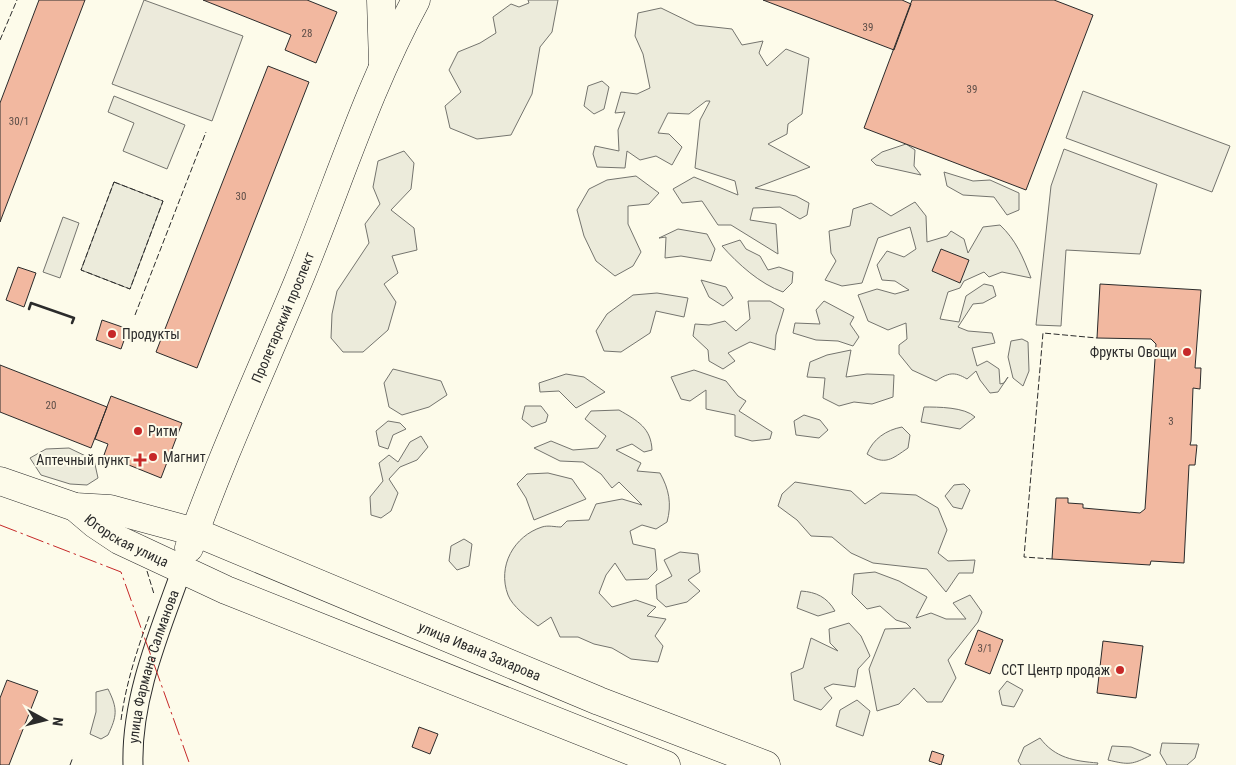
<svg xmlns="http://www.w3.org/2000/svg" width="1236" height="765" font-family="'Roboto Condensed',sans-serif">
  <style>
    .green { fill: #ecebdb; stroke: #74746e }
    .parking { fill: #eceadb; stroke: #74746e }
    .building { fill: #f2b8a0; stroke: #2b2b2b }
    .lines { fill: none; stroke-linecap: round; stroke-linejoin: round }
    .street-casing { stroke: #2b2b2b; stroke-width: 21 }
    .secondary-casing { stroke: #2b2b2b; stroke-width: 29 }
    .street { stroke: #fdfbea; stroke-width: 19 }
    .secondary { stroke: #fdfbea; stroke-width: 28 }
    .fence { stroke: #2b2b2b; stroke-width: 1; stroke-dasharray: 6 2.5; stroke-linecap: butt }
    .wall { stroke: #2b2b2b; stroke-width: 2.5 }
    .power { stroke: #c62828; stroke-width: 1; stroke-dasharray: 18 4 2.5 4; stroke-linecap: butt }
    .poi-dot { fill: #c62828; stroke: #fdfbea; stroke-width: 2 }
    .labels { text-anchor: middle; stroke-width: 4; stroke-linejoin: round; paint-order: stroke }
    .number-label { font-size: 11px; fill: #5d4e48 }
    .street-label { font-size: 14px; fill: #2b2b2b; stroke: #fdfbea }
    .poi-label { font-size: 14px; fill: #2b2b2b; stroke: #fdfbea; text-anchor: start }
  </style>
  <rect width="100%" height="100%" fill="#fdfbea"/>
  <path class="green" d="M528 0H558L552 32 540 47 532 94 511 135 477 139 450 128 445 106 461 92 449 70 458 52 480 43 496 33 493 17 511 4 519 7 529 3Z
    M661 8 696 25 732 29 742 45 763 41 759 53 767 66 786 49 809 58 802 114 788 124 787 134 768 144 810 167 755 188 796 196 809 203 807 215 800 219 780 207 753 208 750 220 776 224 778 254 731 225H718L702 201 682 203 673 189 694 177 738 195 735 181 695 168 700 120 710 101H706L689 114 668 113 658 133 669 134 682 147 672 165 656 156 640 160 627 151 625 168 597 167 593 154 595 146 619 151 618 130 625 112 615 113 621 92 637 94 650 88 643 54 635 36 638 13Z
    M602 81 609 87 604 109 594 114 584 106 588 86Z
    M114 96 185 125 167 169 123 151 134 123 108 112Z
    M906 144 915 150 914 166 921 175 876 165 871 160 882 152Z
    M404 151 414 163 411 189 391 210 414 228 417 250 392 256 398 273 384 284 396 302 388 330 363 352H343L331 338 332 314 337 291 369 243 365 224 380 204 373 187 378 161Z
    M944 172 973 181 990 180 1019 193V210L1007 215 994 197 963 195 947 186Z
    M636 176 659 193 649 204 628 206V224L641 252 633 266 615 276 596 261 584 236 577 210 589 189 607 180Z
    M114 182 163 201 130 289 81 270Z
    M915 202 926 216 927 242 947 236 951 231 964 239 968 253 983 227 1000 225C1016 240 1023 257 1031 278L1002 272 989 277 984 272 964 281 960 288 948 292 940 319 959 322 966 296 984 284 993 286 996 296 983 303 973 304 958 327 968 331 992 333 995 343 972 348 977 366 987 361 999 369 1000 384 1004 383 1008 377 998 392 990 393 980 380 976 371 967 379C954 371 948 373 936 381L912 370 899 354V345L907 339 906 323 888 330 868 321 858 295 877 289 895 294 909 290 895 281 882 280 877 265 887 251 904 257 916 249 910 227 878 238 862 283 842 286 825 280 836 261 831 253 829 231 850 226 853 209 871 203 891 216Z
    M63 217 79 223 60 278 43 272Z
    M678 229 707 234 715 249 711 261 681 256 665 258 666 237 659 238Z
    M740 240 746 249 760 256 768 270 779 267 793 272 792 283 783 292C760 284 738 264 722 246Z
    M701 280 726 287 733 298 723 306 709 297Z
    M657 293 688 298 684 317 656 311 650 333 621 352 604 351 596 331 607 314 633 295Z
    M748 301H770L784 309 776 335 775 350 750 342 728 353 735 361 723 369 709 361 708 350 693 336 695 324 709 325 725 321 736 331 750 319Z
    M824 301 854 317 850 324 859 337 853 346 838 341 816 340 793 333 795 323 820 324 816 310Z
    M1022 339 1028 342 1029 371 1023 386 1013 378 1008 357 1011 341Z
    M851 350 846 377 867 374 894 375 893 397 872 404 854 402 839 406 823 398 825 378 807 377 810 362 827 355Z
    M393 369 441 381 447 395 429 407 402 415 389 407 384 383Z
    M694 370 726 381 738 396 746 401 739 411 772 432 770 439 752 441 735 436V415L706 409V390L690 401 681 399 671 377Z
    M566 374 584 377 605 392 576 408 559 391 540 392 539 383Z
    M525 406H541L548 415 546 422 532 427 522 419Z
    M924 407C938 407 965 407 975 417L960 429 921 422Z
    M619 410C638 421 651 428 652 450L644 452 632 444 616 450 641 463 637 471 660 473C669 489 672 504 667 522L656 529 642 525 630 531 633 544 655 549 657 570 648 579 626 580 615 563 606 575 599 593 612 607 636 600 656 607 647 616 666 619 655 636 663 646 658 662 631 659 612 648 594 644 578 637H560L551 617 538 626C528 618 512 606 508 595 497 566 514 536 542 527 548 525 555 527 561 527L567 521 589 520 596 504 622 499 642 505 619 482 612 488 601 474 583 462 560 461 534 448 551 441 573 450 598 448 606 436 585 419 591 411Z
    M804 415 820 420 828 430 819 438 796 435 794 421Z
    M388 421 400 423 406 429 393 435 388 449 379 446 376 431Z
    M902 427 910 435 908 448C892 459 885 466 867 454 873 439 886 430 902 427Z
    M421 436 428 447 417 460 400 467 389 479 398 493 391 511 381 518 371 515 370 497 383 481 379 463 389 455 398 462 410 442Z
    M69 448 94 460 98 478 87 485 70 484 41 475 30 458 46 449Z
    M548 473 572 479 586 499 534 520 526 498 517 484 527 474Z
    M795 482 851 491 865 504 881 493 916 495 938 508 947 530 938 553 948 561 975 560 973 573H959L946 592 927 569 873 563 851 553 832 537 811 536 797 520 778 506 782 494Z
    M964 484 970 490 962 509 953 507 945 496 954 485Z
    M464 539 472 544 469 566 457 570 449 561 451 546Z
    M680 552 698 554 700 572 688 580 700 591 687 602 666 607 657 599 656 585 672 576 664 560Z
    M875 572 899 581 927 597 916 618 931 613 946 619H966L953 603 970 595 982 612 978 622 948 660 956 678 942 702H927L914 688 899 704 877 711 869 669 885 629 911 628 906 623 896 620 880 606 867 609 852 594 854 574Z
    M801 591C816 592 827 597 835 611L818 616 797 608Z
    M849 623 861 636 870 656 858 669 855 687 833 684 824 688 832 698 821 710 794 700 791 673 803 668 811 638 838 651 830 643 829 629Z
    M1007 681 1023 690 1014 707 1002 705 999 691Z
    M108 689C118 709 117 716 108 735L101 739 90 734 96 712V692Z
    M857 700 870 711 863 736 836 726 840 710Z
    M1040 738C1055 758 1074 761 1098 763L1097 765H1021L1018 761 1024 747Z
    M1162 743 1199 744 1195 758 1187 765H1167L1160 753Z
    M1112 746 1131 747 1151 755C1132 765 1129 765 1108 760Z"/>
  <path class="parking" d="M144 0 243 36 212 121 112 84Z
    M1083 91 1230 146 1212 192 1066 138Z
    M1064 149 1157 184 1140 254 1066 250 1061 326 1036 325 1051 186Z"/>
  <path class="building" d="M39 0H85L0 222V103Z
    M203 0H307L337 12 316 63 285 50 291 35Z
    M763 0H902L911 4 894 50Z
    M912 0H1054L1093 15 1026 190 864 128Z
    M268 66 309 82 197 368 156 352Z
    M941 249 969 260 960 283 932 271Z
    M18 267 36 273 24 307 6 300Z
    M1100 284 1201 290 1195 368H1201L1200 389 1193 388 1191 441 1190 445H1197L1195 465H1189L1184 563 1151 561 1150 565 1052 559 1056 498H1068V503L1083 504V508L1140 513 1145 509 1156 344 1151 339 1097 338Z
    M102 320 128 329 121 349 96 340Z
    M0 365 107 407 91 448 0 412Z
    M111 396 182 423 161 478 104 455 108 444 95 439Z
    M978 630 1003 640 990 674 965 664Z
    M1103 641 1143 646 1136 698 1097 693Z
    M7 680 38 691 9 765H0V698Z
    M419 727 438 734 430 754 412 747Z
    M932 751 944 755 941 765 929 761Z"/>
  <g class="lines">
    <defs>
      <g id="street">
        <path id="s1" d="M133 765C131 698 160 631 182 569"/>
      </g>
      <g id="secondary">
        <path d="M381 0 383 63"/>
        <path id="s2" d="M0 481 75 507 110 509 195 532 599 701 766 765"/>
        <path id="s3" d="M75 507 95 524 119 540 226 590 666 765"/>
        <path id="s4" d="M189 548C221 458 261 371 298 282 337 188 367 90 416 0"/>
      </g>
    </defs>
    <use href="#street" class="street-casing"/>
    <use href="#secondary" class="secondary-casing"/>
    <use href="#street" class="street"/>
    <use href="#secondary" class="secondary"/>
    <path class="fence" d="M0 40 17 0
      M114 182 163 201 130 289 81 270Z
      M135 315 206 132
      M1052 559 1024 557 1043 333 1097 338
      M147 571 154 594
      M121 720C126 683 137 650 150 614
      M70 765 73 757"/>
    <path class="wall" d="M29 309 31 303 74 318 72 323"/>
    <path class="power" d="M0 525 121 572 190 765"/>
  </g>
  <g class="poi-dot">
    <circle cx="112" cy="334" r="5"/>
    <circle cx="1187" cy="352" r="5"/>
    <circle cx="138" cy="431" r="5"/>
    <circle cx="153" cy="457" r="5"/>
    <path d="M137.5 452.5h5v5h5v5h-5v5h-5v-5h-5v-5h5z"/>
    <circle cx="1120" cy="670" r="5"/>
  </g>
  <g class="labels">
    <g class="number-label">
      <text x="868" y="31">39</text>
      <text x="307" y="37">28</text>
      <text x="972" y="93">39</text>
      <text x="19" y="125">30/1</text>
      <text x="241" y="200">30</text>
      <text x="51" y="409">20</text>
      <text x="1171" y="425">3</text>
      <text x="985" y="652">3/1</text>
    </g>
    <g class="street-label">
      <text dy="5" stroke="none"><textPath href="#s4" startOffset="249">Пролетарский проспект</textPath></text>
      <text dy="5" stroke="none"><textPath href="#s3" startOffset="62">Югорская улица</textPath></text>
      <text dy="5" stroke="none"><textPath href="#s2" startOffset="511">улица Ивана Захарова</textPath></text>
      <text dy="5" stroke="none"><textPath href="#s1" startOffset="101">улица Фармана Салманова</textPath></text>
    </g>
    <g class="poi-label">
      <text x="122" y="339">Продукты</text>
      <text x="1177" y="357" text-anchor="end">Фрукты Овощи</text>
      <text x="148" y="436">Ритм</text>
      <text x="163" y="462">Магнит</text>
      <text x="130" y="465" text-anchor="end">Аптечный пункт</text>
      <text x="1110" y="675" text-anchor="end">CCТ Центр продаж</text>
    </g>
  </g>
  <g transform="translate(45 720) rotate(97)" stroke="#fdfbea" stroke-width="4" paint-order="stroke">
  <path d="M0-4L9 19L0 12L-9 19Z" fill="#2b2b2b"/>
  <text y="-8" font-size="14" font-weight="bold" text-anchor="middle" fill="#2b2b2b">N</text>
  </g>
</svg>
